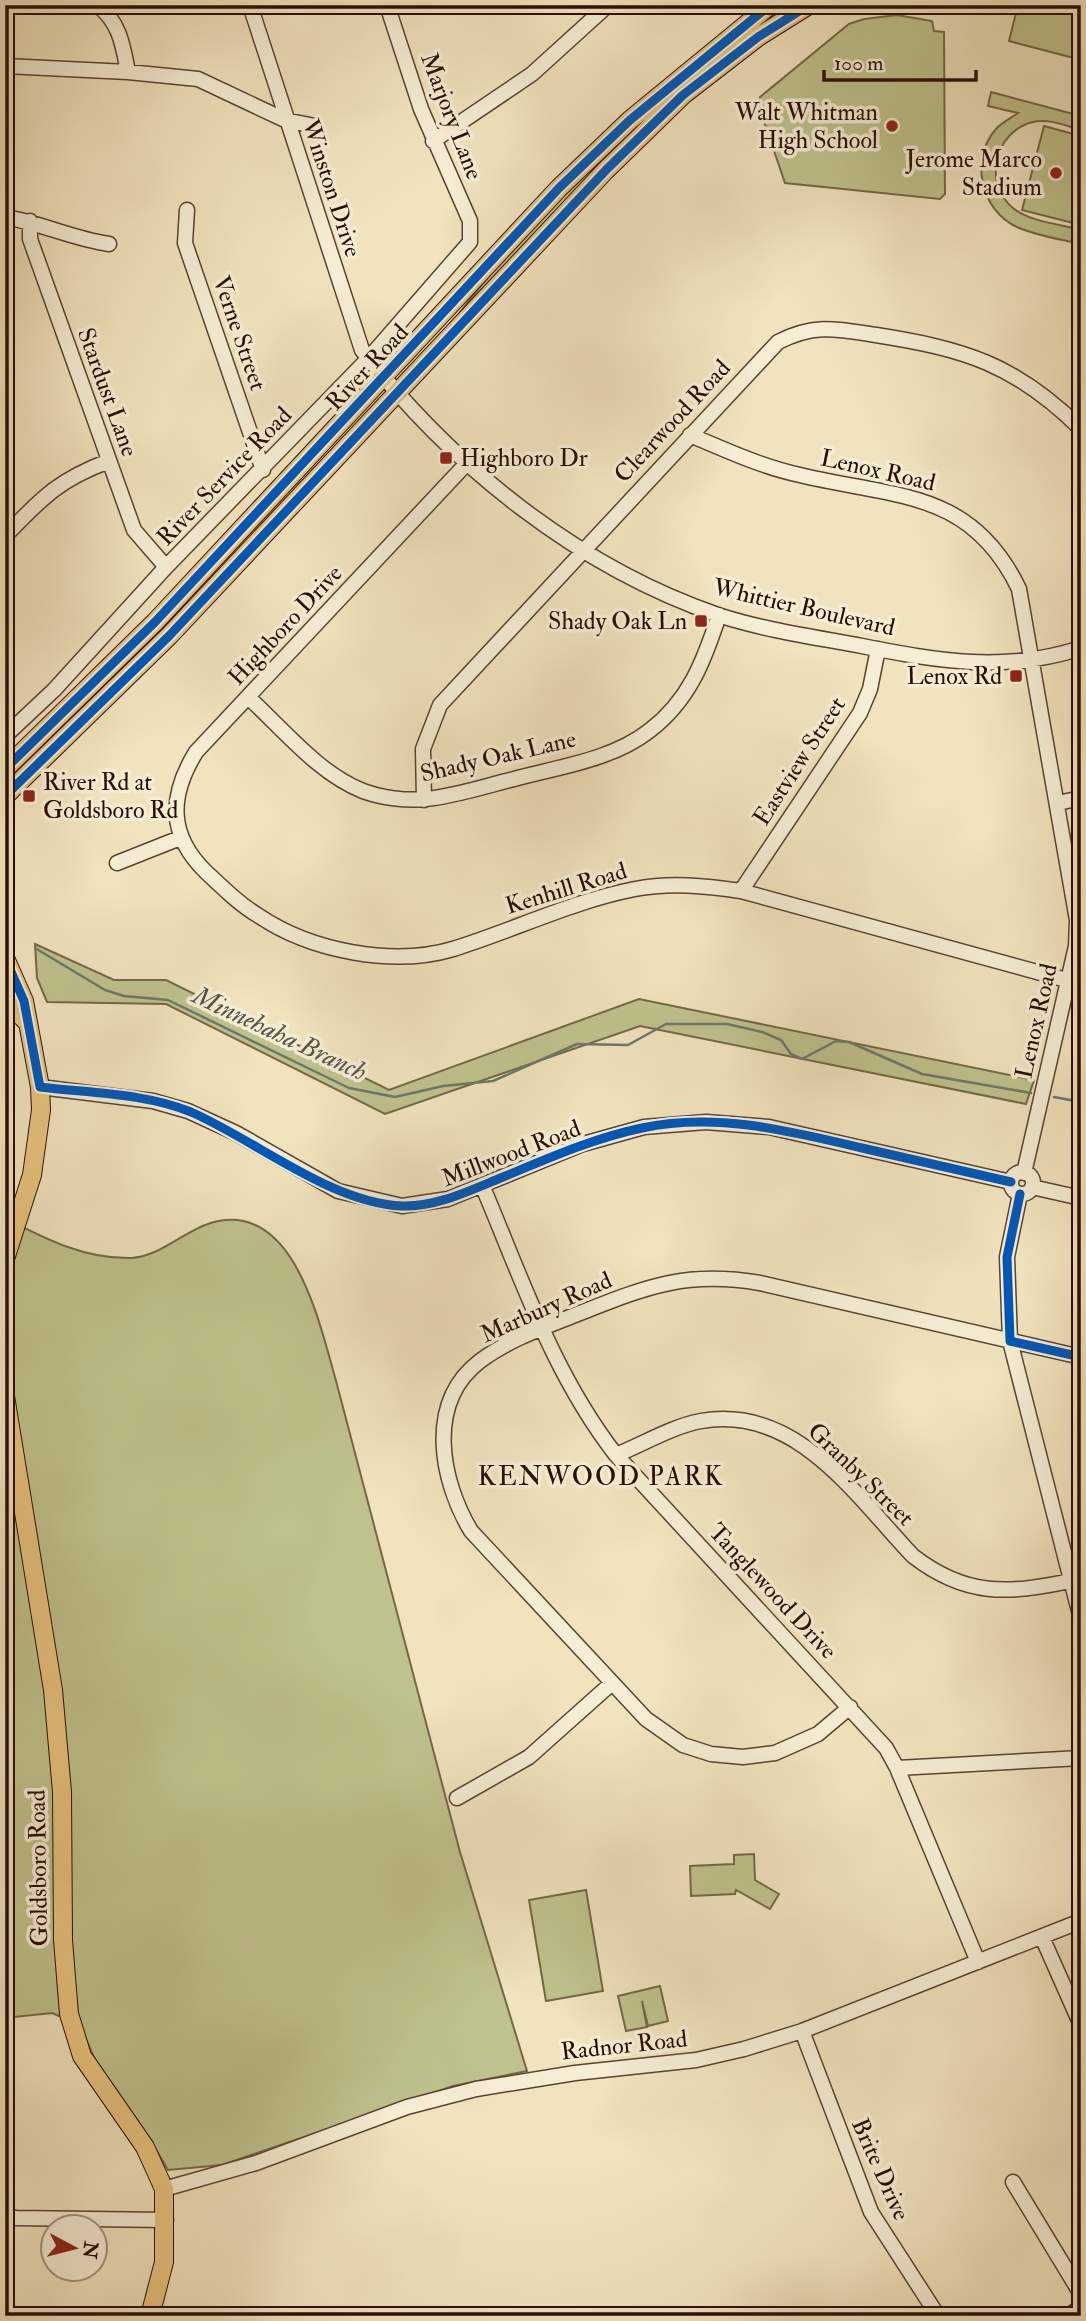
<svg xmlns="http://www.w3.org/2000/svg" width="1086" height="2321" font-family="'IM FELL Double Pica',serif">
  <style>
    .green { fill: #bfc28d; stroke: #746848; stroke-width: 2 }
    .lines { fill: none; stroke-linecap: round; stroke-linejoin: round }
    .stream { stroke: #6d786b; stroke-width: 2.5 }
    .minor-casing { stroke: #5b4332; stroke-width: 17 }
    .major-casing { stroke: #290e04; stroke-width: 20 }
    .minor { stroke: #f5edd4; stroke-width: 14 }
    .major { stroke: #e8c27e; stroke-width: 18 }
    .cycleway-casing { stroke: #f5edd4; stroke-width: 13 }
    .cycleway { stroke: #0057b8; stroke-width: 9 }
    .poi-dot { fill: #8f2418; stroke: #f5edd4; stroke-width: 2.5 }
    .labels { text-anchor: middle; stroke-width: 7; stroke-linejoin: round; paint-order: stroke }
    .poi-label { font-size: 24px; fill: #290e04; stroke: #f5edd4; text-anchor: end }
    .street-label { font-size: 24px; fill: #290e04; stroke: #f5edd4 }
    .water-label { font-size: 26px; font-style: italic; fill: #565449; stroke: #f5edd4 }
    .neighbourhood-label { font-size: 26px; letter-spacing: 2px; fill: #290e04; stroke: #f5edd4 }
  </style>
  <rect width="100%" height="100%" fill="#f0e3bd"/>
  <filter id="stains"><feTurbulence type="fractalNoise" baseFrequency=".00286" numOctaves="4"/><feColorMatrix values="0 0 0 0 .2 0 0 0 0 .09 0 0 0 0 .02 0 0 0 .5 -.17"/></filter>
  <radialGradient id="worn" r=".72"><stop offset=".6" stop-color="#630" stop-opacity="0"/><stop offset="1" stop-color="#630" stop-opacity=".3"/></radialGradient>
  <path class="green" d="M780 5H794L748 37 455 319C545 199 661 97 780 5Z
    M1018 5H1081V60L1009 41Z
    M897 15 932 21 934 31 944 32 945 194 940 199 785 183 759 107 760 97 849 24 864 19Z
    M991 92 1081 116V130C1066 126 1048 118 1033 122 995 131 982 183 1013 208 1030 222 1060 224 1081 230V244C1060 239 1037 236 1017 227 981 211 969 159 996 129 1002 122 1011 118 1018 113L988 106Z
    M1044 126 1081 136V225L1022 210Z
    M35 944 114 980H166L389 1090 639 999 1034 1080 1026 1104 640 1026 385 1114 166 1004 47 1002 37 978Z
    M5 1218C46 1239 84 1259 131 1258 160 1257 186 1229 214 1222 294 1202 319 1322 335 1377L460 1852 527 2071 453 2086 222 2165 168 2170 154 2146 98 2067 80 2025 52 2013 5 2018Z
    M754 1854 755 1880 779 1894 770 1909 736 1890 735 1894 691 1896 690 1866 734 1864V1855Z
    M586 1890 603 1991 546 2001 529 1900Z
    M660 1986 668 2021 648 2026 642 2001 647 2027 626 2031 618 1996Z"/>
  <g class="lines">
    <path class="stream" d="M35 948 105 990 124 996 168 1000 349 1088 395 1097 443 1086 493 1081 577 1044 628 1045 666 1024H727L762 1032 781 1040 791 1054 802 1059 836 1041 849 1042 922 1074 1031 1093
      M1054 1097 1081 1102"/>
    <defs>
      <path id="minor" d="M97 5C120 22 123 46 128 72
        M250 5 362 350C452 466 578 567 718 615 764 630 814 637 862 646 938 661 1005 673 1081 648
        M5 66 128 72 198 79 285 120 315 126
        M433 141 532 74 608 5
        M187 210 185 243 263 470
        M5 217C41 223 73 239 109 244
        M30 221V239L134 530 166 567
        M690 435C726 450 762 467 800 475 895 498 971 489 1019 589L1077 920 1076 946 1024 1173
        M468 462 196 752C169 796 168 835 206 872 223 888 239 904 259 916 311 951 393 967 453 949 514 930 573 901 635 889 671 882 706 886 741 891L1081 984
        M5 536C42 498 58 480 109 461
        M248 697C283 729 319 774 363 791 382 798 406 801 426 799 456 796 485 786 514 779 558 767 612 760 649 731 689 701 704 661 719 615
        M5 736 54 690 166 567 368 359 470 242V221L421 109 387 5
        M424 800 423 749 440 705 778 342C815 323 837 329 876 335 965 349 1015 364 1081 429
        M1058 803 1081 798
        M117 863 180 838
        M741 891 860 713 870 689 878 649
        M40 1087 153 1101 188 1111 236 1133 338 1191 402 1206 448 1199 583 1144 644 1127 706 1122 769 1127 1011 1182
        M1011 1183a11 11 0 1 1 22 0a11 11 0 1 1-22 0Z
        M482 1185C522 1279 553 1374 616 1455L886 1748 897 1768 978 1962
        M1032 1187 1081 1198
        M1020 1194 1007 1257 1010 1341 1081 1619
        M616 1455C643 1444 673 1426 701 1421 796 1404 856 1496 913 1556 966 1597 1008 1594 1070 1581
        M850 1707 818 1734 775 1753 743 1757 711 1754 683 1745 646 1719 471 1531C441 1481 425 1403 480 1361 508 1340 542 1328 575 1315 644 1288 684 1270 760 1283L1081 1357
        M897 1768 1081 1758
        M457 1798 529 1757 612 1683
        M1042 1937 1081 2025
        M802 2031 871 2212 938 2316
        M1013 2182 1081 2294
        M164 2189 256 2163 407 2107 476 2089 575 2073 696 2060 744 2049 802 2031 1081 1921
        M5 2215 15 2218 166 2220
        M500 2315V2316"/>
      <path id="major" d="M5 769 155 622 559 188 630 120 770 5
        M5 796 170 635 606 170 683 95 758 37 809 5
        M5 958 24 1001 40 1087 41 1110 32 1175 5 1259
        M5 993 13 1008 26 1021
        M5 1396 53 1690 62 1792 63 1940 69 2014 82 2056 145 2147 164 2189V2262L150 2316
        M1071 2316 1081 2309"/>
    </defs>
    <use href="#minor" class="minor-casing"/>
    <use href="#major" class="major-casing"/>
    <use href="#minor" class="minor"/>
    <use href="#major" class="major"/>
    <defs>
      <path id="cycleway" d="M5 769 155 622 559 188 630 120 770 5
        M5 796 170 635 606 170 683 95 758 37 809 5
        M5 958 24 1001 40 1087C89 1093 145 1093 191 1112 257 1141 331 1203 402 1206 437 1207 471 1190 503 1177 549 1158 594 1138 642 1128 716 1112 790 1131 862 1148 912 1159 961 1171 1011 1182
        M1020 1194 1007 1257 1010 1341 1081 1357"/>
    </defs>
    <use href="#cycleway" class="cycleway-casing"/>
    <use href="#cycleway" class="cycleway"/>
  </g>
  <g class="poi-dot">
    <circle cx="892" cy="126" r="7"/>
    <circle cx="1056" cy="173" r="7"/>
    <rect x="439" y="451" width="14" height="14" rx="3.5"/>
    <rect x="694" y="614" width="14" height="14" rx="3.5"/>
    <rect x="1009" y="669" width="14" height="14" rx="3.5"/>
    <rect x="22" y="789" width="14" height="14" rx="3.5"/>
  </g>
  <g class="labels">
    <g class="poi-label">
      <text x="878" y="120">Walt Whitman<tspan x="878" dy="28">High School</tspan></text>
      <text x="1042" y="167">Jerome Marco<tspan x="1042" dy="28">Stadium</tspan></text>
      <text x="460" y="466" text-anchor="start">Highboro Dr</text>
      <text x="687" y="629">Shady Oak Ln</text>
      <text x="1002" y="684">Lenox Rd</text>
      <text x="43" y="790" text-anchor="start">River Rd at<tspan x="43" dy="28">Goldsboro Rd</tspan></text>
    </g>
    <g class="street-label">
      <text transform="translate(452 116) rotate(69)" y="8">Marjory Lane</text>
      <text transform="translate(332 188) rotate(72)" y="8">Winston Drive</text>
      <text transform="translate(240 333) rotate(71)" y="8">Verne Street</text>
      <text transform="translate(367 367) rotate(-47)" y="8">River Road</text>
      <text transform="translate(108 392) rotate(70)" y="8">Stardust Lane</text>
      <text transform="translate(672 421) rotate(-47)" y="8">Clearwood Road</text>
      <text transform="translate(878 470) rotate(13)" y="8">Lenox Road</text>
      <text transform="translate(224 476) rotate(-46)" y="8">River Service Road</text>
      <text transform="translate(804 607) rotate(13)" y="8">Whittier Boulevard</text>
      <text transform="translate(285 625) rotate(-47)" y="8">Highboro Drive</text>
      <text transform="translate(498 756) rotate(-13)" y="8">Shady Oak Lane</text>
      <text transform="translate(799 761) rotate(-57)" y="8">Eastview Street</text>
      <text transform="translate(566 888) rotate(-17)" y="8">Kenhill Road</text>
      <text transform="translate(1036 1021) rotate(-77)" y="8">Lenox Road</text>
      <text transform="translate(511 1153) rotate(-21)" y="8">Millwood Road</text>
      <text transform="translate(546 1307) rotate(-24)" y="8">Marbury Road</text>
      <text transform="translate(861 1474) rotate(44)" y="8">Granby Street</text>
      <text transform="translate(773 1591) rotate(47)" y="8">Tanglewood Drive</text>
      <text transform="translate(38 1868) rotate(-91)" y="8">Goldsboro Road</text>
      <text transform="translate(624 2045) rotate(-6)" y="8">Radnor Road</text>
      <text transform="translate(881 2169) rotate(66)" y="8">Brite Drive</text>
    </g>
    <g class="water-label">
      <text transform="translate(280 1033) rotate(25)" y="9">Minnehaha Branch</text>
    </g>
    <g class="neighbourhood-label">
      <text x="601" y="1485">KENWOOD PARK</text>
    </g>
  </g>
  <rect width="1086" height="2321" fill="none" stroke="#f0e3bd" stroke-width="28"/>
  <rect x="7" y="7" width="1072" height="2307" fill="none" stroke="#290e04" stroke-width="3.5"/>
  <rect x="14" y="14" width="1058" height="2293" fill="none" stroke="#290e04" stroke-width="2"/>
  <g transform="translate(74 2248) rotate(97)"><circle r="33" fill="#f5edd4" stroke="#a39481" stroke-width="2"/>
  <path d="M0-5L12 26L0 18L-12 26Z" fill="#8f2418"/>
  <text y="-10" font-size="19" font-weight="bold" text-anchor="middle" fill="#290e04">N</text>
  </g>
  <path d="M824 70v10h152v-10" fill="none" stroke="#290e04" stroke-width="3.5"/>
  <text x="834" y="70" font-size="21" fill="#290e04" stroke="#f5edd4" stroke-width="5" paint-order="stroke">100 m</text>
  <rect width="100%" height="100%" filter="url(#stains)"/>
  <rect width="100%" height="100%" fill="url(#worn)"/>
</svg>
